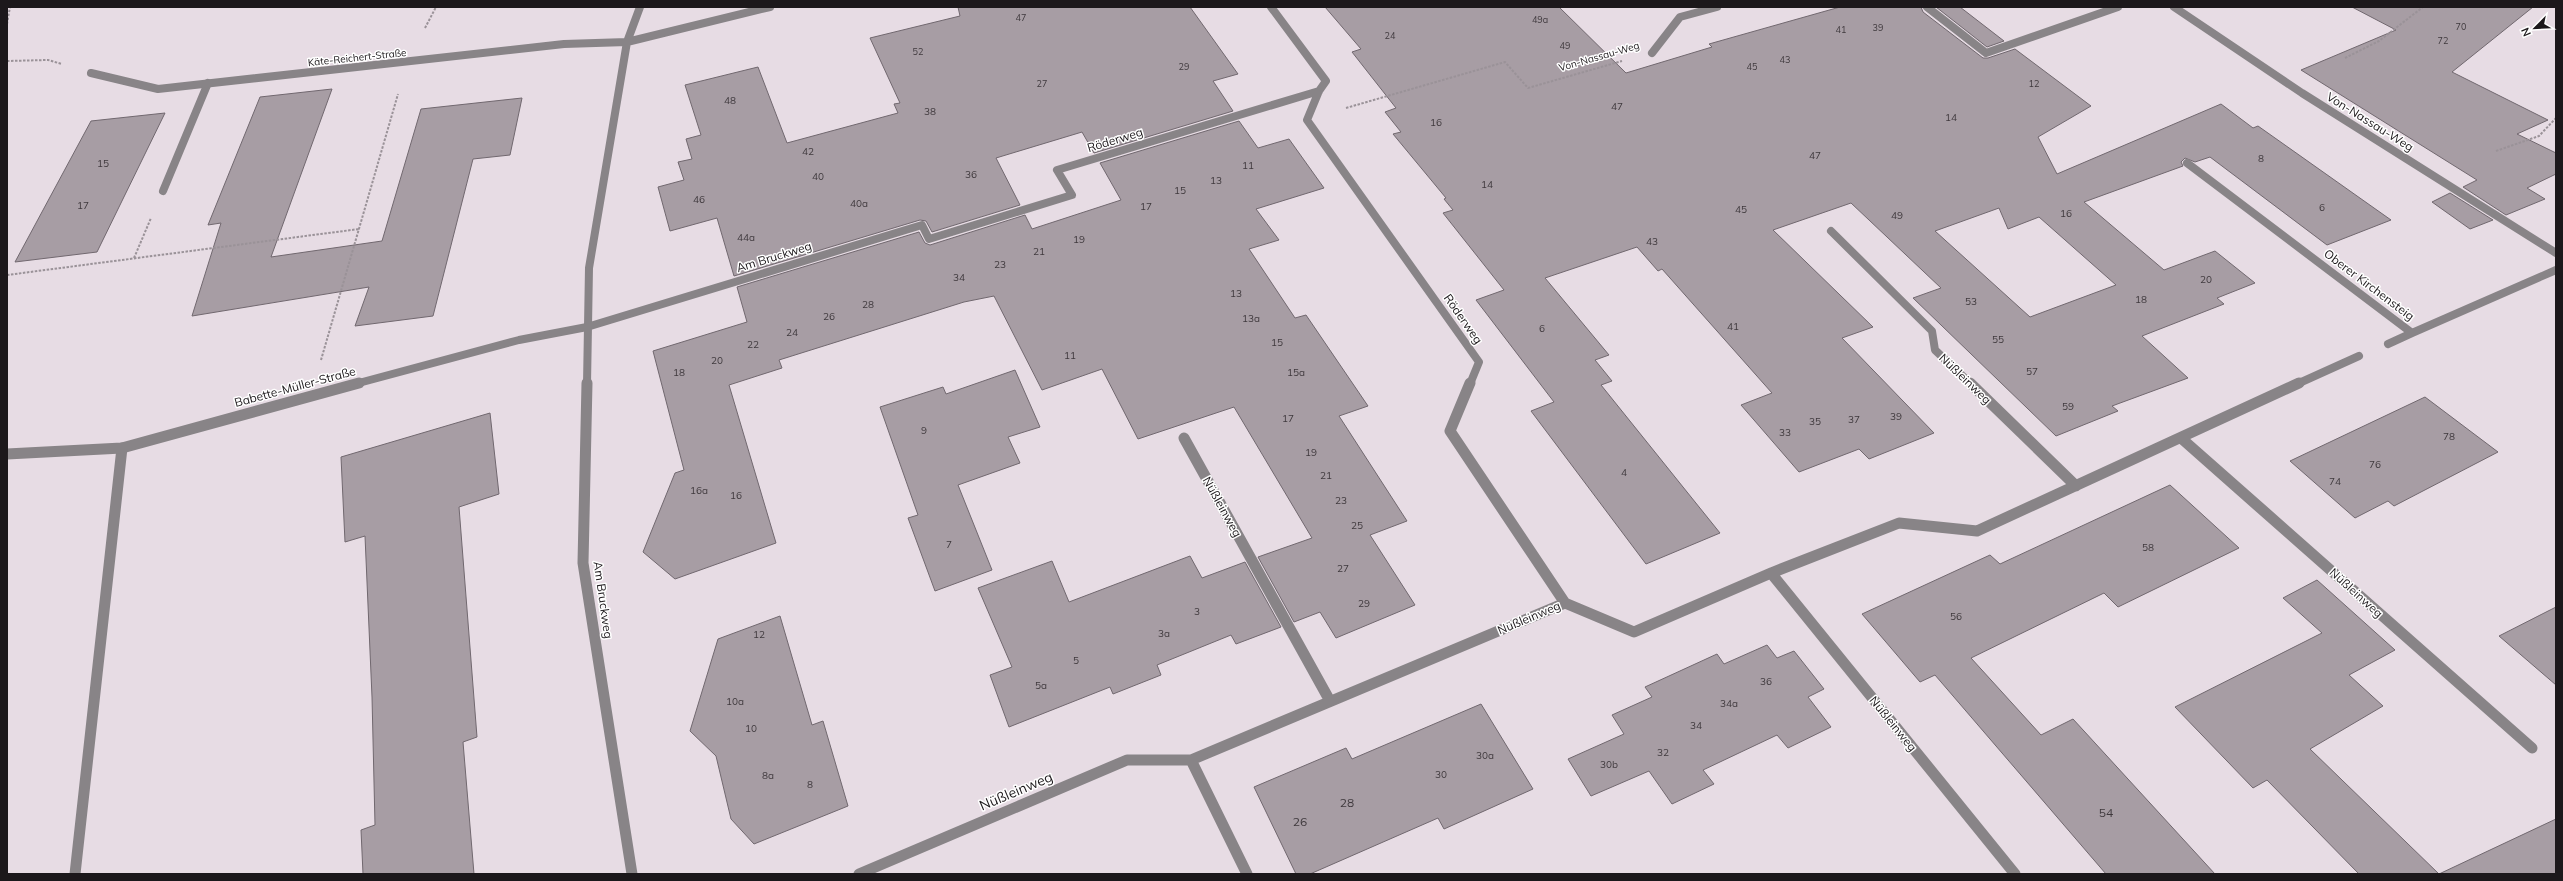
<svg xmlns="http://www.w3.org/2000/svg" width="2563" height="881" font-family="Mulish,sans-serif">
  <style>
    .building { fill: #a79da4; stroke: #71686f; fill-rule: evenodd }
    .lines { fill: none; stroke-linecap: round; stroke-linejoin: round }
    .path { stroke: #9a9298; stroke-width: 2; stroke-dasharray: 2.5 1.5; stroke-linecap: butt }
    .lane-far1 { stroke: #888487; stroke-width: 8 }
    .lane { stroke: #888487; stroke-width: 11 }
    .street-far1 { stroke: #888487; stroke-width: 8 }
    .street { stroke: #888487; stroke-width: 11 }
    .labels { text-anchor: middle; stroke-width: 3; stroke-linejoin: round; paint-order: stroke }
    .far-number-label { font-size: 9px; fill: #3f393d }
    .far-street-label { font-size: 10px; fill: #1c181b; stroke: #fff }
    .number-label { font-size: 10px; fill: #3f393d }
    .street-label { font-size: 12px; fill: #1c181b; stroke: #fff }
    .near-number-label { font-size: 12px; fill: #3f393d }
    .near-street-label { font-size: 14px; fill: #1c181b; stroke: #fff }
  </style>
  <rect width="100%" height="100%" fill="#e7dce4"/>
  <path class="building" d="M958 7H1190L1238 74 1213 81 1233 111 1094 153 1082 132 996 158 1020 205 932 232 926 221 920 220 734 276 717 218 670 231 658 187 684 180 678 162 692 159 686 139 701 135 685 85 758 67 787 143 898 113 894 104 900 103 870 38 960 16Z
    M1325 7H1559L1626 73 1712 47 1709 44 1840 7H1921L1923 12 1983 58H1988L2015 49 2091 106 2038 137 2057 174 2221 104 2253 128 2258 126 2391 220 2327 245 2210 157 2195 162 2185 158 2181 162 2183 166 2084 202 2164 270 2215 251 2255 283 2217 298 2224 304 2142 336 2188 378 2112 406 2118 411 2056 436 1913 298 1941 288 1851 203 1773 230 1873 327 1842 338 1934 433 1869 459 1859 449 1799 472 1741 405 1772 393 1662 269 1658 271 1637 247 1545 278 1609 355 1595 360 1612 381 1601 385 1720 533 1646 564 1531 411 1554 402 1476 300 1504 290 1443 213 1453 210 1444 199 1446 198 1393 134 1401 132 1385 112 1396 108 1352 52 1361 49ZM1999 208 2008 229 2039 217 2116 285 2030 317 1935 231Z
    M1936 7H1960L2004 41 1987 47Z
    M2352 7H2533L2452 72 2548 120 2517 134 2556 153V174L2527 188 2545 199 2506 215 2463 187 2477 180 2301 70 2396 30Z
    M332 89 271 257 382 241 421 109 522 98 510 155 473 159 433 316 355 326 369 287 192 316 221 223 208 225 260 97Z
    M165 113 97 252 15 262 91 121Z
    M1239 121 1258 148 1289 139 1324 188 1256 209 1279 240 1249 249 1295 318 1306 315 1368 406 1339 416 1407 521 1370 535 1415 605 1336 638 1320 612 1294 622 1258 557 1312 538 1234 407 1138 439 1102 369 1042 390 994 296 964 302 779 360 782 368 729 385 776 543 675 579 643 552 675 473 684 470 653 351 747 322 737 287 919 232 925 243 930 245 1025 215 1032 229 1121 200 1100 163Z
    M2450 193 2493 220 2470 229 2432 202Z
    M1015 370 1040 427 1008 437 1020 463 958 485 992 570 935 591 908 518 918 515 880 407 943 387 946 394Z
    M2425 397 2498 452 2394 506 2388 501 2355 518 2290 461Z
    M490 413 499 494 459 507 477 737 463 742 474 874H363L361 830 375 825 372 697 365 536 345 542 341 457Z
    M2170 485 2239 548 2118 607 2104 593 1971 658 2041 735 2073 719 2215 874H2106L1935 675 1920 682 1862 614 1990 555 2000 564Z
    M1190 556 1202 578 1245 562 1281 627 1236 644 1231 635 1157 665 1161 675 1113 694 1110 687 1009 727 990 675 1012 667 978 588 1052 561 1069 602Z
    M2317 580 2395 650 2349 675 2383 706 2310 749 2439 874H2359L2267 780 2253 788 2175 707 2322 633 2283 598Z
    M2556 607V685L2499 636Z
    M780 616 812 725 823 721 848 806 754 844 731 819 716 756 690 731 718 639Z
    M1767 645 1777 658 1794 651 1824 689 1808 697 1831 727 1788 748 1777 735 1703 770 1714 784 1672 804 1649 771 1591 796 1568 759 1624 734 1612 715 1652 697 1645 687 1717 654 1724 664Z
    M1481 704 1533 789 1444 829 1438 818 1310 874H1296L1254 787 1346 748 1352 759Z
    M2556 819V874H2439Z"/>
  <g class="lines">
    <path class="path" d="M7 24 10 7
      M425 28 436 7
      M2345 58 2379 41 2423 7
      M7 61 48 60 62 64
      M1346 108 1505 62 1528 88 1622 61
      M2496 151 2539 136 2556 118
      M134 258 151 218
      M7 275 359 229
      M321 360 398 94"/>
    <path class="lane-far1" d="M163 191 208 83"/>
    <path class="lane" d="M75 874 122 448"/>
    <path class="street-far1" d="M1271 7 1326 81 1319 91 1307 120 1479 362 1470 384
      M1927 7 1986 53 2118 7
      M2174 7 2302 93 2556 253
      M1652 53 1680 17 1717 7
      M91 73 158 89 564 44 627 42 770 7
      M2187 163 2412 333 2556 270
      M1831 231 1932 331 1935 350 1971 384
      M2388 344 2412 333
      M355 384 519 340 587 327 922 225 929 239 1072 195 1057 170 1319 91
      M587 384 589 268 627 42 640 7
      M2297 384 2359 356"/>
    <path class="street" d="M587 383 583 563 632 874
      M1470 383 1450 431 1565 603
      M1970 383 2076 486
      M1184 438 1330 701
      M2181 438 2532 748
      M7 454 122 448 359 383
      M1771 573 2015 874
      M1191 760 1247 874
      M859 874 1127 760H1191L1565 603 1634 632 1771 573 1899 523 1977 531 2299 383"/>
  </g>
  <g class="labels">
    <g class="far-number-label">
      <text x="1021" y="21">47</text>
      <text x="1540" y="23">49a</text>
      <text x="2461" y="30">70</text>
      <text x="1878" y="31">39</text>
      <text x="1841" y="33">41</text>
      <text x="1390" y="39">24</text>
      <text x="2443" y="44">72</text>
      <text x="1565" y="49">49</text>
      <text x="918" y="55">52</text>
      <text x="1785" y="63">43</text>
      <text x="1184" y="70">29</text>
      <text x="1752" y="70">45</text>
      <text x="1042" y="87">27</text>
      <text x="2034" y="87">12</text>
    </g>
    <g class="far-street-label">
      <text transform="translate(1599 56) rotate(-16)" y="4">Von-Nassau-Weg</text>
      <text transform="translate(357 57) rotate(-6)" y="4">Käte-Reichert-Straße</text>
    </g>
    <g class="number-label">
      <text x="730" y="104">48</text>
      <text x="1617" y="110">47</text>
      <text x="930" y="115">38</text>
      <text x="1951" y="121">14</text>
      <text x="1436" y="126">16</text>
      <text x="808" y="155">42</text>
      <text x="1815" y="159">47</text>
      <text x="2261" y="162">8</text>
      <text x="103" y="167">15</text>
      <text x="1248" y="169">11</text>
      <text x="971" y="178">36</text>
      <text x="818" y="180">40</text>
      <text x="1216" y="184">13</text>
      <text x="1487" y="188">14</text>
      <text x="1180" y="194">15</text>
      <text x="699" y="203">46</text>
      <text x="859" y="207">40a</text>
      <text x="83" y="209">17</text>
      <text x="1146" y="210">17</text>
      <text x="2322" y="211">6</text>
      <text x="1741" y="213">45</text>
      <text x="2066" y="217">16</text>
      <text x="1897" y="219">49</text>
      <text x="746" y="241">44a</text>
      <text x="1079" y="243">19</text>
      <text x="1652" y="245">43</text>
      <text x="1039" y="255">21</text>
      <text x="1000" y="268">23</text>
      <text x="959" y="281">34</text>
      <text x="2206" y="283">20</text>
      <text x="1236" y="297">13</text>
      <text x="2141" y="303">18</text>
      <text x="1971" y="305">53</text>
      <text x="868" y="308">28</text>
      <text x="829" y="320">26</text>
      <text x="1251" y="322">13a</text>
      <text x="1733" y="330">41</text>
      <text x="1542" y="332">6</text>
      <text x="792" y="336">24</text>
      <text x="1998" y="343">55</text>
      <text x="1277" y="346">15</text>
      <text x="753" y="348">22</text>
      <text x="1070" y="359">11</text>
      <text x="717" y="364">20</text>
      <text x="2032" y="375">57</text>
      <text x="679" y="376">18</text>
      <text x="1296" y="376">15a</text>
      <text x="2068" y="410">59</text>
      <text x="1896" y="420">39</text>
      <text x="1288" y="422">17</text>
      <text x="1854" y="423">37</text>
      <text x="1815" y="425">35</text>
      <text x="924" y="434">9</text>
      <text x="1785" y="436">33</text>
      <text x="2449" y="440">78</text>
      <text x="1311" y="456">19</text>
      <text x="2375" y="468">76</text>
      <text x="1624" y="476">4</text>
      <text x="1326" y="479">21</text>
      <text x="2335" y="485">74</text>
      <text x="699" y="494">16a</text>
      <text x="736" y="499">16</text>
      <text x="1341" y="504">23</text>
      <text x="1357" y="529">25</text>
      <text x="949" y="548">7</text>
      <text x="2148" y="551">58</text>
      <text x="1343" y="572">27</text>
      <text x="1364" y="607">29</text>
      <text x="1197" y="615">3</text>
      <text x="1956" y="620">56</text>
      <text x="1164" y="637">3a</text>
      <text x="759" y="638">12</text>
      <text x="1076" y="664">5</text>
      <text x="1766" y="685">36</text>
      <text x="1041" y="689">5a</text>
      <text x="735" y="705">10a</text>
      <text x="1729" y="707">34a</text>
      <text x="1696" y="729">34</text>
      <text x="751" y="732">10</text>
      <text x="1663" y="756">32</text>
      <text x="1485" y="759">30a</text>
      <text x="1609" y="768">30b</text>
      <text x="1441" y="778">30</text>
      <text x="768" y="779">8a</text>
      <text x="810" y="788">8</text>
    </g>
    <g class="street-label">
      <text transform="translate(2370 122) rotate(32)" y="4">Von-Nassau-Weg</text>
      <text transform="translate(1115 140) rotate(-17)" y="4">Röderweg</text>
      <text transform="translate(774 257) rotate(-17)" y="4">Am Bruckweg</text>
      <text transform="translate(2369 285) rotate(37)" y="4">Oberer Kirchensteig</text>
      <text transform="translate(1463 319) rotate(55)" y="4">Röderweg</text>
      <text transform="translate(1965 379) rotate(44)" y="4">Nüßleinweg</text>
      <text transform="translate(295 387) rotate(-15)" y="4">Babette-Müller-Straße</text>
      <text transform="translate(1222 507) rotate(61)" y="4">Nüßleinweg</text>
      <text transform="translate(2356 593) rotate(42)" y="4">Nüßleinweg</text>
      <text transform="translate(603 600) rotate(82)" y="4">Am Bruckweg</text>
      <text transform="translate(1529 618) rotate(-23)" y="4">Nüßleinweg</text>
      <text transform="translate(1893 724) rotate(51)" y="4">Nüßleinweg</text>
    </g>
    <g class="near-number-label">
      <text x="1347" y="807">28</text>
      <text x="2106" y="817">54</text>
      <text x="1300" y="826">26</text>
    </g>
    <g class="near-street-label">
      <text transform="translate(1016 791) rotate(-23)" y="5">Nüßleinweg</text>
    </g>
  </g>
  <rect width="2563" height="881" fill="none" stroke="#1c181b" stroke-width="16"/>
  <g transform="translate(2535 28) rotate(246)" stroke="#ffffff" stroke-width="3" paint-order="stroke">
  <path d="M0-3L7 15L0 10L-7 15Z" fill="#1c181b"/>
  <text y="-6" font-size="11" font-weight="bold" text-anchor="middle" fill="#1c181b">N</text>
  </g>
</svg>
